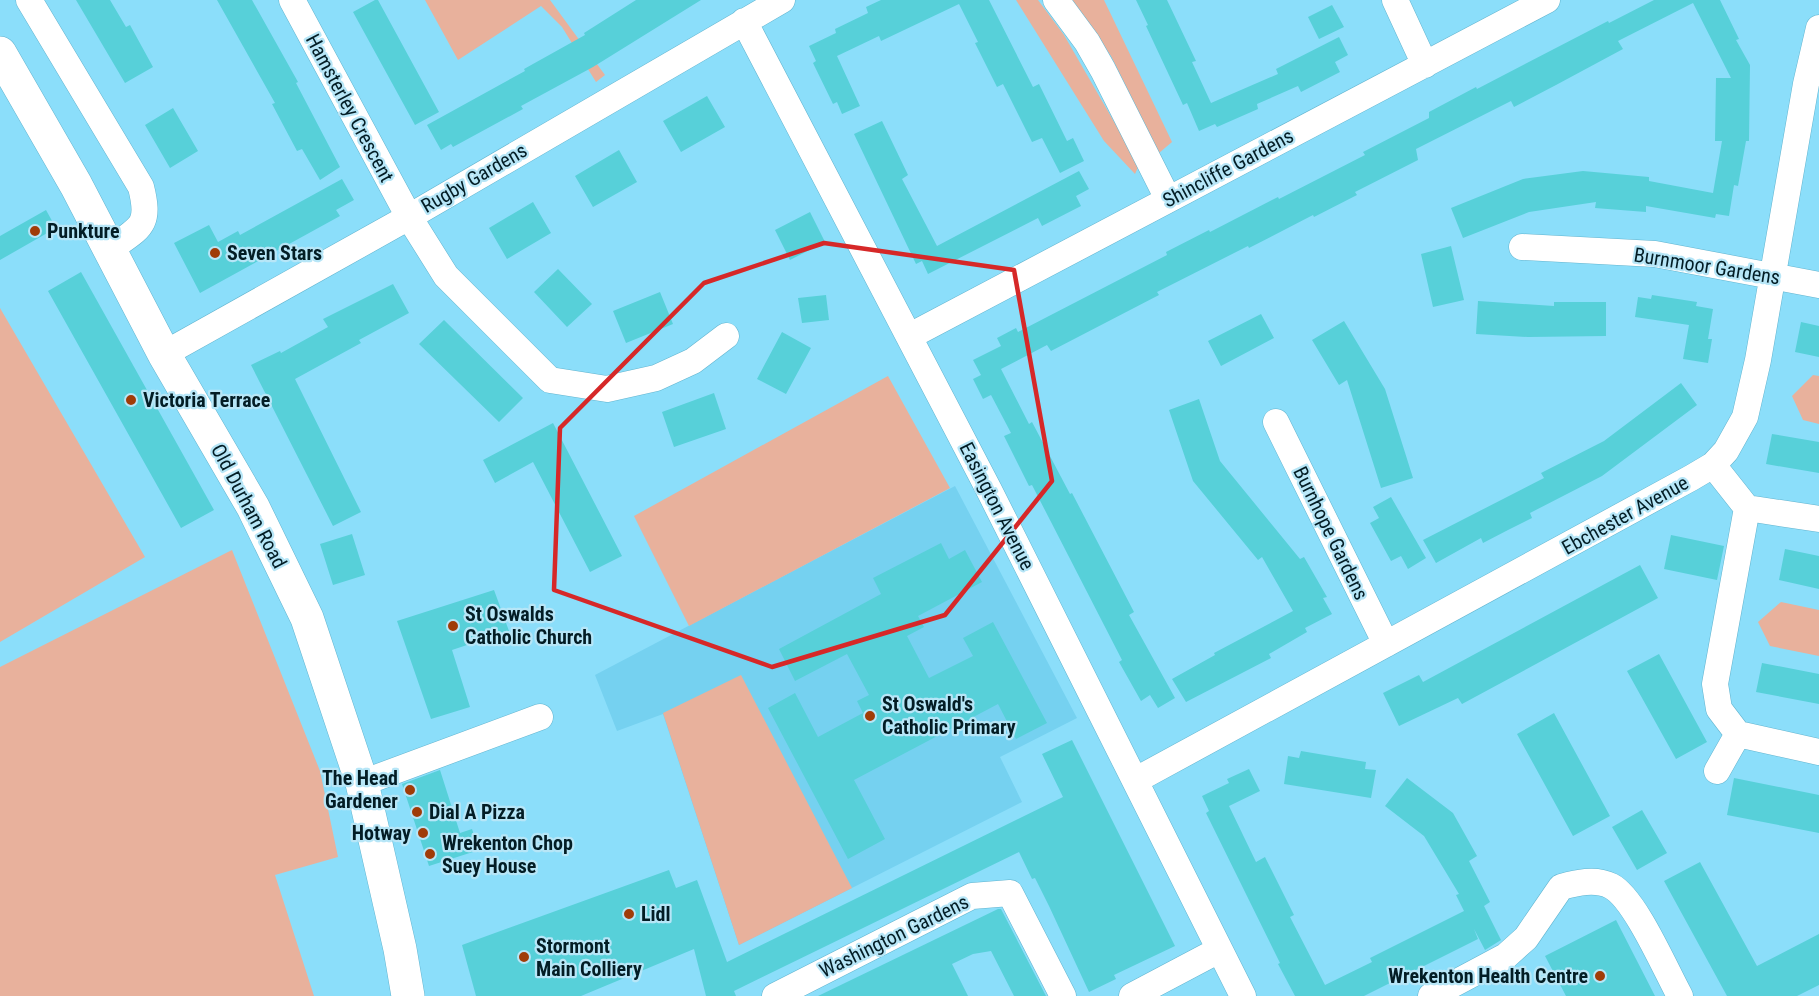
<svg xmlns="http://www.w3.org/2000/svg" width="1819" height="996" font-family="'Roboto Condensed',sans-serif">
  <style>
    .built { fill: #75d1f0 }
    .green { fill: #e8b19c }
    .building { fill: #57d0d9 }
    .lines { fill: none; stroke-linecap: round; stroke-linejoin: round }
    .minor-casing { stroke: #62b4cf; stroke-width: 27 }
    .secondary-casing { stroke: #62b4cf; stroke-width: 34 }
    .minor { stroke: #fff; stroke-width: 26 }
    .secondary { stroke: #fff; stroke-width: 33 }
    .marked { fill: none; stroke: #d62828; stroke-width: 4.5; stroke-linejoin: round }
    .poi-dot { fill: #a03c08; stroke: #b7e6f7; stroke-width: 2 }
    .labels { text-anchor: middle; stroke-width: 4.5; stroke-linejoin: round; paint-order: stroke }
    .street-label { font-size: 20px; fill: #031d25; stroke: #b7e6f7 }
    .poi-label { font-size: 20px; font-weight: bold; fill: #031d25; stroke: #b7e6f7; text-anchor: start }
  </style>
  <rect width="100%" height="100%" fill="#8bdefa"/>
  <path class="built" d="M955 486 1077 718 1000 757 1022 802 739 945 663 714 617 731 595 675Z"/>
  <path class="green" d="M425 0H550L605 75 596 82 562 27 541 6 458 60Z
    M1016 0H1038L1064 35 1139 165 1135 174 1104 141Z
    M1071 0H1104L1172 142 1159 153 1111 56Z
    M0 308 145 557 0 642Z
    M1813 375 1819 376V424L1803 420 1792 396Z
    M888 376 950 488 689 626 634 516Z
    M232 550 320 771 338 857 275 875 314 996H0V667Z
    M1781 602 1819 610V656L1770 646 1758 622Z
    M741 675 852 888 739 945 663 713Z"/>
  <path class="building" d="M76 0H110L126 27 130 25 153 67 125 83Z
    M217 0H252L298 82 296 83 340 167 320 180 302 149 297 151 272 104 275 103Z
    M375 0H378L439 112 415 125 353 12Z
    M636 0H701L593 67 521 106 523 109 453 147 451 144 441 150 427 125 525 71 524 69 585 35 584 33Z
    M881 0H989L1033 87 1039 84 1067 141 1073 138 1084 161 1060 173 1042 138 1032 142 1003 84 997 87 975 43 978 42 959 4 881 41 879 36 837 56 860 106 842 114 837 102 833 104 813 63 816 61 809 46 836 33 835 29 868 13 866 7Z
    M1136 0H1167L1196 61 1192 62 1211 103 1278 74 1276 69 1339 37 1348 55 1335 62 1340 72 1301 92 1298 86 1257 104 1258 109 1217 127 1215 124 1199 131 1187 103 1183 105 1146 26 1148 25Z
    M1654 0H1720L1739 39 1736 40 1750 65 1749 141H1746L1738 186 1734 185 1729 216 1716 214 1715 218 1646 206V212L1595 208 1596 202 1529 212 1463 238 1451 208 1523 179 1583 171 1649 177V181L1713 193 1722 141H1715L1716 78H1731L1693 3 1618 41 1623 49 1556 85 1514 107 1511 101 1416 149 1418 160 1355 192 1357 195 1314 217 1313 215 1249 248 1248 246 1157 292 1159 295 1051 351 1047 345 1001 369 1029 424 1032 422 1070 494 1072 493 1134 612 1129 615 1175 698 1158 708 1150 695 1141 701 1119 662 1122 660 1032 485 1029 486 1004 436 1011 433 991 395 983 399 973 379 981 375 973 360 1001 346 997 338 1016 328 1018 332 1167 255 1166 252 1209 230 1210 232 1278 197 1279 199 1365 155 1363 152 1429 118V112L1476 87 1477 89 1608 21 1609 23Z
    M1332 5 1344 27 1319 39 1308 17Z
    M707 96 725 127 681 152 663 121Z
    M173 108 198 151 170 168 145 125Z
    M882 121 908 175 902 179 937 246 1079 171 1089 189 1076 196 1081 206 1042 226 1038 218 928 274 922 261 916 264 854 134Z
    M619 150 637 182 593 207 575 176Z
    M342 179 354 200 336 210 340 216 200 293 174 243 209 225 218 242 238 231 240 235Z
    M533 202 551 233 507 259 489 228Z
    M46 210 56 228 0 260V236Z
    M810 212 825 242 790 260 775 230Z
    M1451 246 1464 300 1433 307 1421 254Z
    M558 269 592 304 567 327 534 292Z
    M81 272 214 510 181 528 48 291Z
    M393 284 409 313 359 340 361 343 295 379 361 512 333 526 251 365 280 351 281 353 328 327 323 319Z
    M660 292 673 324 626 343 613 311Z
    M826 295 829 320 802 323 798 298Z
    M1652 295 1697 302 1696 306 1713 309 1708 339H1712L1708 363 1683 359 1689 325 1635 317 1638 297 1651 299Z
    M1478 301 1554 306V302H1606V336L1528 337 1476 334Z
    M1261 314 1274 338 1221 366 1208 341Z
    M444 320 523 398 499 422 419 344Z
    M1344 321 1385 389 1413 478 1381 488 1347 380 1339 385 1312 340Z
    M1801 322 1819 326V357L1795 352Z
    M782 332 811 348 786 394 757 379Z
    M1681 383 1697 405 1602 476 1530 513 1532 518 1508 530 1483 543 1481 538 1436 563 1423 540 1544 478 1541 473 1604 441Z
    M714 393 726 429 674 447 662 412Z
    M1199 399 1220 461 1300 559 1304 557 1327 597 1323 598 1332 614 1305 628 1307 632 1269 654 1271 658 1186 702 1172 679 1215 655 1214 653 1293 611 1262 557 1258 560 1193 481 1169 410Z
    M553 423 622 556 590 572 533 462 495 483 483 460Z
    M1772 434 1819 442V473L1766 464Z
    M1391 497 1426 558 1408 569 1401 556 1391 561 1370 523 1379 518 1373 507Z
    M352 534 365 575 333 585 320 544Z
    M1671 535 1724 546 1717 580 1664 569Z
    M941 543 949 559 965 550 982 582 918 616 924 627 907 636 929 678 973 656 963 638 993 622 1047 723 1016 739 998 704 854 780 885 839 848 859 768 708 795 693 818 737 863 713 857 701 869 695 847 654 795 681 779 649 881 594 873 578Z
    M1785 549 1819 556V589L1779 580Z
    M1640 565 1658 598 1462 704 1458 698 1399 726 1383 693 1419 675 1423 682Z
    M494 590 509 631 452 650 470 707 431 719 397 621Z
    M1659 654 1707 742 1676 759 1627 671Z
    M1762 663 1819 674V704L1756 692Z
    M1554 713 1610 816 1573 836 1517 734Z
    M1072 740 1175 946 1114 975 1116 979 1089 992 1049 906 1035 878 1032 879 1019 852 734 991 736 996H706L694 949 581 996H476L462 945 669 870 676 888 697 880 727 962 1063 797 1042 754Z
    M1301 751 1366 762 1365 769 1376 770 1371 798 1284 784 1288 756 1299 758Z
    M1249 769 1260 791 1229 806 1256 862 1265 857 1294 915 1290 917 1325 985 1372 962 1370 958 1464 911 1456 895 1459 894 1424 836 1385 806 1407 778 1453 813 1477 856 1469 861 1490 902 1484 906 1501 940 1485 950 1474 929 1478 939 1364 996H1295L1278 964 1280 963 1206 813 1209 811 1202 796 1229 783 1227 779Z
    M440 770 460 833 472 829 479 850 429 866 402 784Z
    M1734 778 1819 795V833L1727 815Z
    M1642 810 1667 853 1637 870 1612 827Z
    M1700 862 1757 966 1819 934V985L1797 996H1727L1664 881Z
    M998 909H1001L1046 996H1014L991 951 973 954 952 964 968 996H818Z
    M1616 920 1655 996H1566L1545 956Z"/>
  <g class="lines">
    <defs>
      <path id="minor" d="M29 0 141 187C151 227 140 227 109 250
        M292 0 409 217 446 276 550 380 607 389 656 378 693 361 726 336
        M1056 0 1087 42 1103 70 1168 199
        M1395 0 1425 65
        M744 21 989 490 1243 996
        M1522 247 1655 254 1819 285
        M910 336 1547 0
        M164 354 409 217 782 0
        M1276 422 1386 644
        M1713 465 1747 508 1715 684 1719 709 1738 734 1819 752
        M1747 508 1819 519
        M1717 771 1738 734
        M1136 780 1691 478 1713 465 1726 451 1745 417 1758 360 1806 84 1819 28
        M362 783 540 717
        M775 996 972 896 1010 893 1063 996
        M1132 996 1219 950
        M1431 996 1506 956 1526 938 1561 887C1576 883 1595 878 1611 886 1635 898 1666 971 1680 996"/>
      <path id="secondary" d="M0 53 76 185 164 354 253 507 307 618 362 783 400 949 408 996"/>
    </defs>
    <use href="#minor" class="minor-casing"/>
    <use href="#secondary" class="secondary-casing"/>
    <use href="#minor" class="minor"/>
    <use href="#secondary" class="secondary"/>
  </g>
  <path class="marked" d="M824 243 1014 270 1052 481 945 615 772 667 554 590 560 428 704 283Z"/>
  <g class="poi-dot">
    <circle cx="35" cy="231" r="6"/>
    <circle cx="215" cy="253" r="6"/>
    <circle cx="131" cy="400" r="6"/>
    <circle cx="453" cy="626" r="6"/>
    <circle cx="870" cy="716" r="6"/>
    <circle cx="410" cy="790" r="6"/>
    <circle cx="417" cy="812" r="6"/>
    <circle cx="423" cy="833" r="6"/>
    <circle cx="430" cy="854" r="6"/>
    <circle cx="629" cy="914" r="6"/>
    <circle cx="524" cy="957" r="6"/>
    <circle cx="1600" cy="976" r="6"/>
  </g>
  <g class="labels">
    <g class="street-label">
      <text transform="translate(350 108) rotate(62)" y="7">Hamsterley Crescent</text>
      <text transform="translate(1228 168) rotate(-28)" y="7">Shincliffe Gardens</text>
      <text transform="translate(474 178) rotate(-30)" y="7">Rugby Gardens</text>
      <text transform="translate(1707 266) rotate(9)" y="7">Burnmoor Gardens</text>
      <text transform="translate(249 506) rotate(62)" y="7">Old Durham Road</text>
      <text transform="translate(997 506) rotate(63)" y="7">Easington Avenue</text>
      <text transform="translate(1625 515) rotate(-29)" y="7">Ebchester Avenue</text>
      <text transform="translate(1331 533) rotate(64)" y="7">Burnhope Gardens</text>
      <text transform="translate(894 936) rotate(-26)" y="7">Washington Gardens</text>
    </g>
    <g class="poi-label">
      <text x="47" y="238">Punkture</text>
      <text x="227" y="260">Seven Stars</text>
      <text x="143" y="407">Victoria Terrace</text>
      <text x="465" y="621">St Oswalds<tspan x="465" dy="23">Catholic Church</tspan></text>
      <text x="882" y="711">St Oswald's<tspan x="882" dy="23">Catholic Primary</tspan></text>
      <text x="398" y="785" text-anchor="end">The Head<tspan x="398" dy="23">Gardener</tspan></text>
      <text x="429" y="819">Dial A Pizza</text>
      <text x="411" y="840" text-anchor="end">Hotway</text>
      <text x="442" y="850">Wrekenton Chop<tspan x="442" dy="23">Suey House</tspan></text>
      <text x="641" y="921">Lidl</text>
      <text x="536" y="953">Stormont<tspan x="536" dy="23">Main Colliery</tspan></text>
      <text x="1588" y="983" text-anchor="end">Wrekenton Health Centre</text>
    </g>
  </g>
</svg>
